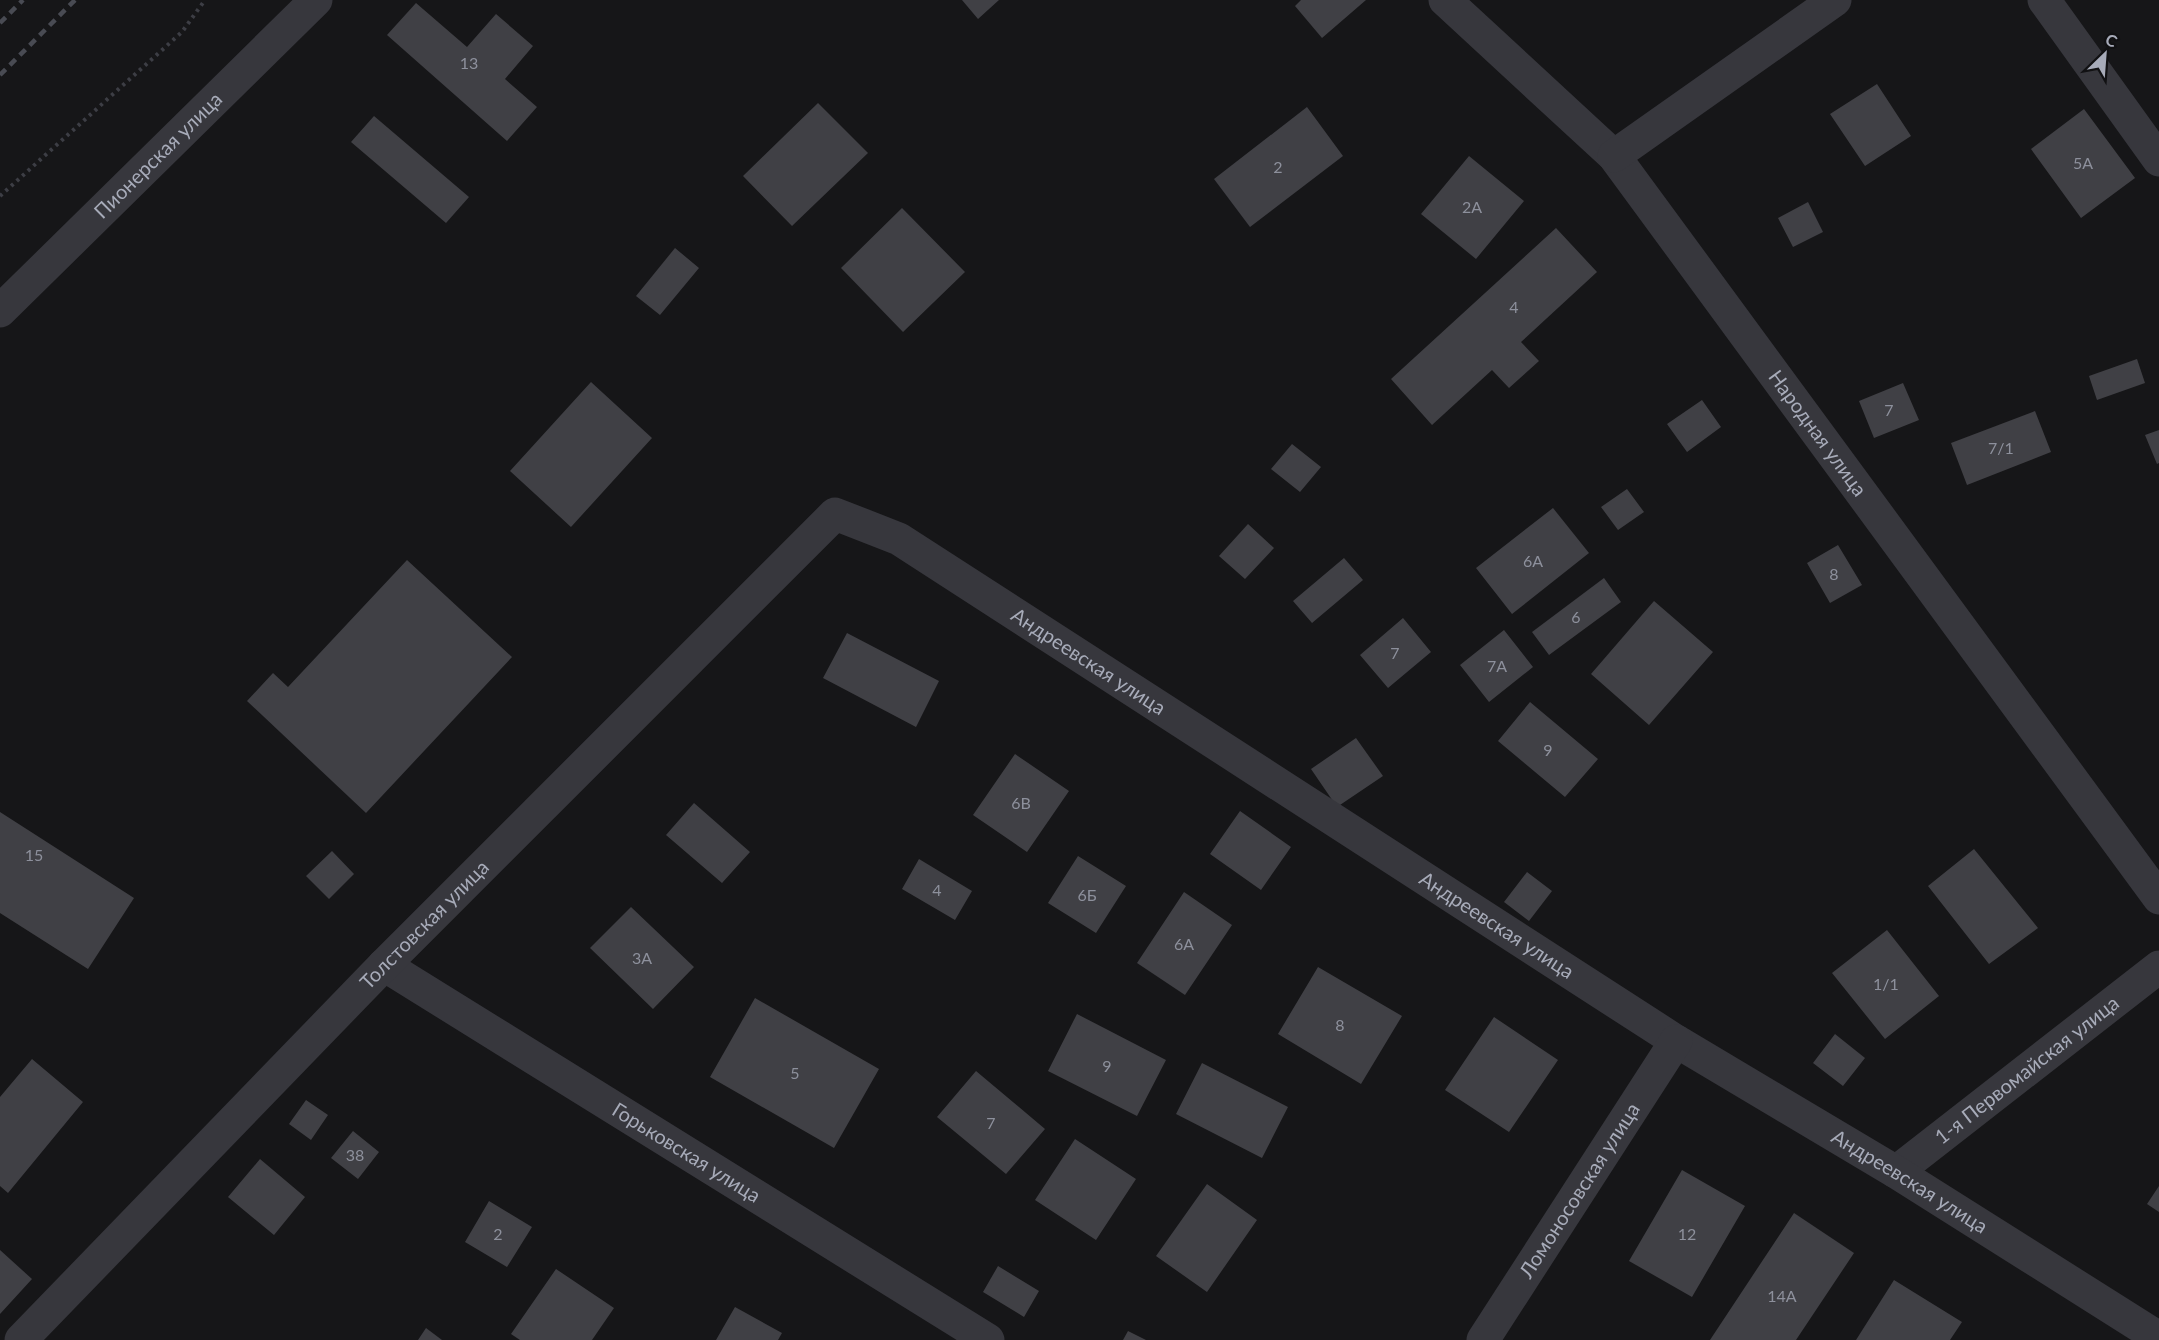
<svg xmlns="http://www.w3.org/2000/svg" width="2159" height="1340" font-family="Lato,sans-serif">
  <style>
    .building { fill: #404045 }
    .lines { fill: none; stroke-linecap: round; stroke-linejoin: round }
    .path { stroke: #3d3e45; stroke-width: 4; stroke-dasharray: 3 4.5; stroke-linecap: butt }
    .minor { stroke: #37373d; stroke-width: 33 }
    .rail { stroke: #494b53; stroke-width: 4.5; stroke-dasharray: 8 6; stroke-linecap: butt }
    .labels { text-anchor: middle; stroke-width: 6; stroke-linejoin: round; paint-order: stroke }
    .number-label { font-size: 16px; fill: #8d909c }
    .street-label { font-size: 20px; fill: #a7abb9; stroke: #111113 }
  </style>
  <rect width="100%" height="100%" fill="#161618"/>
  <path class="building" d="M962 0H999L978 19Z
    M1301 0H1366L1322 38 1295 6Z
    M416 3 467 47 496 14 533 46 505 79 537 107 507 141 387 35Z
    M1877 84 1911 136 1865 166 1830 114Z
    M818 103 868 153 792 226 743 176Z
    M1307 107 1343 156 1250 227 1214 179Z
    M2084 109 2135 178 2081 218 2031 149Z
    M374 116 469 197 446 223 351 142Z
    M1469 156 1524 201 1476 259 1421 214Z
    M1808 202 1823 232 1793 247 1778 218Z
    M902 208 965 272 903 332 841 268Z
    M1556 228 1597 272 1521 342 1539 361 1509 388 1492 370 1432 425 1391 379Z
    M675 248 699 268 660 315 636 296Z
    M2137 359 2145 383 2097 400 2089 376Z
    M591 382 652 438 571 527 510 471Z
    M1903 383 1919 420 1874 438 1859 401Z
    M1702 400 1721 427 1687 452 1667 424Z
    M2035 411 2051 452 1967 485 1951 443Z
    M2159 430V463L2157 464 2145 435Z
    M1292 444 1321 467 1300 492 1271 469Z
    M1627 489 1644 512 1618 530 1601 507Z
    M1553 508 1589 553 1512 614 1476 568Z
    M1248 524 1274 548 1245 579 1219 556Z
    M1838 545 1862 585 1830 603 1807 563Z
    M1344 558 1363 580 1312 623 1293 601Z
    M407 560 512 657 366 813 247 701 273 673 288 687Z
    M1604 578 1621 602 1549 655 1532 632Z
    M1654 601 1713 652 1649 725 1591 674Z
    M1403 618 1431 652 1388 688 1360 655Z
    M1504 630 1533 667 1489 702 1460 665Z
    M847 633 939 681 916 727 823 678Z
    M1530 702 1598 759 1565 797 1498 741Z
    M1356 738 1383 776 1337 807 1311 769Z
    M1015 754 1069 791 1027 852 973 815Z
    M694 803 750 852 722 883 666 835Z
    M1240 811 1291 847 1261 890 1210 854Z
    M0 812 134 898 88 969 0 913Z
    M1974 849 2038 928 1989 964 1928 886Z
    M332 851 354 874 329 899 306 876Z
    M1078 856 1126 886 1096 933 1048 903Z
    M919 859 972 891 955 920 902 889Z
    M1527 872 1552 891 1529 921 1504 902Z
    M1184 892 1232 925 1185 995 1137 963Z
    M631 907 694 967 653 1009 590 948Z
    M1887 930 1939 996 1885 1039 1832 973Z
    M1318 967 1402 1016 1361 1084 1278 1034Z
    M755 998 879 1069 834 1148 710 1077Z
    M1077 1014 1166 1060 1137 1116 1048 1071Z
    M1494 1017 1558 1060 1509 1132 1445 1090Z
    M1835 1034 1865 1058 1843 1086 1813 1063Z
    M32 1059 83 1102 8 1193 0 1186V1097Z
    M1202 1063 1288 1107 1262 1158 1176 1114Z
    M976 1071 1045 1129 1006 1174 937 1117Z
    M306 1100 328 1115 311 1140 289 1124Z
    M353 1131 379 1152 358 1179 331 1158Z
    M1075 1139 1136 1179 1096 1240 1035 1200Z
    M260 1159 305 1197 274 1235 228 1197Z
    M1682 1170 1745 1206 1692 1297 1629 1261Z
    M1207 1184 1257 1220 1207 1292 1156 1256Z
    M2159 1186V1212L2147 1204Z
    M489 1201 532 1227 507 1267 465 1242Z
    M1794 1213 1854 1253 1796 1340H1710Z
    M0 1250 32 1279 0 1314Z
    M998 1266 1039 1291 1024 1317 983 1292Z
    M556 1269 614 1308 592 1340H520L511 1334Z
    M1894 1280 1962 1322 1950 1340H1856Z
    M735 1307 782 1333 778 1340H716Z
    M426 1328 442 1340H418Z
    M1128 1331 1146 1340H1123Z"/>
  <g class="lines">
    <path class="path" d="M0 196 182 32 205 0"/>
    <g class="minor">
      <path id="s1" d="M1445 0 1614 156 2159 898"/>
      <path d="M2044 0 2159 160"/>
      <path d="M1614 156 1835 0"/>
      <path id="s2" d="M0 311 316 0"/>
      <path id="s3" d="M384 965 988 1340"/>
      <path id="s4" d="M1896 1172 2159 967"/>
      <path id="s5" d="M21 1340 384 965 835 514 899 539 1676 1041 1896 1172 2159 1338"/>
      <path id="s6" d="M1483 1340 1676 1041"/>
    </g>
    <path class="rail" d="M0 23 23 0
      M0 75 75 0"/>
  </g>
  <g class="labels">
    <g class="number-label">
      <text x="469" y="69">13</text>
      <text x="2083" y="169">5А</text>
      <text x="1278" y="173">2</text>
      <text x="1472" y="213">2А</text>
      <text x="1514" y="313">4</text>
      <text x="1889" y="416">7</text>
      <text x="2001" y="454">7/1</text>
      <text x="1533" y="567">6А</text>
      <text x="1834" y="580">8</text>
      <text x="1576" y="623">6</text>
      <text x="1395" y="659">7</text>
      <text x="1497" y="672">7А</text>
      <text x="1548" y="756">9</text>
      <text x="1021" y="809">6В</text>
      <text x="34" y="861">15</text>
      <text x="937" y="896">4</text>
      <text x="1087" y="901">6Б</text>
      <text x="1184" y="950">6А</text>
      <text x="642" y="964">3А</text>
      <text x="1886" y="990">1/1</text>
      <text x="1340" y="1031">8</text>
      <text x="1107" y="1072">9</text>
      <text x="795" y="1079">5</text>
      <text x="991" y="1129">7</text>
      <text x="355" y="1161">38</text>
      <text x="498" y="1240">2</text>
      <text x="1687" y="1240">12</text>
      <text x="1782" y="1302">14А</text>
    </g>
    <g class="street-label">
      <text dy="7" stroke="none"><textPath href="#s2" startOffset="222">Пионерская улица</textPath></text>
      <text dy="7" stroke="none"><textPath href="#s1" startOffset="574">Народная улица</textPath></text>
      <text dy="7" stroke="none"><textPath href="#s5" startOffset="1454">Андреевская улица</textPath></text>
      <text dy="7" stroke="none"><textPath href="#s5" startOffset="579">Толстовская улица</textPath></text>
      <text dy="7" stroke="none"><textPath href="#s5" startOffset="1940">Андреевская улица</textPath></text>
      <text dy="7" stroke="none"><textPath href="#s4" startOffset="166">1-я Первомайская улица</textPath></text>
      <text dy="7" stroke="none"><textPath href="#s3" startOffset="356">Горьковская улица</textPath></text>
      <text dy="7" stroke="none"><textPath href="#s5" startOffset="2426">Андреевская улица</textPath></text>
      <text dy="7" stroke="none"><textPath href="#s6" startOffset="178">Ломоносовская улица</textPath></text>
    </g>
  </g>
  <g transform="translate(2105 54) rotate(25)" stroke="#111113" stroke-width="4.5" paint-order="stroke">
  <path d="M0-4.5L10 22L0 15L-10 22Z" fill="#a7abb9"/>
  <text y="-9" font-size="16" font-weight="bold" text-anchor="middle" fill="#a7abb9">С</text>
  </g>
</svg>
